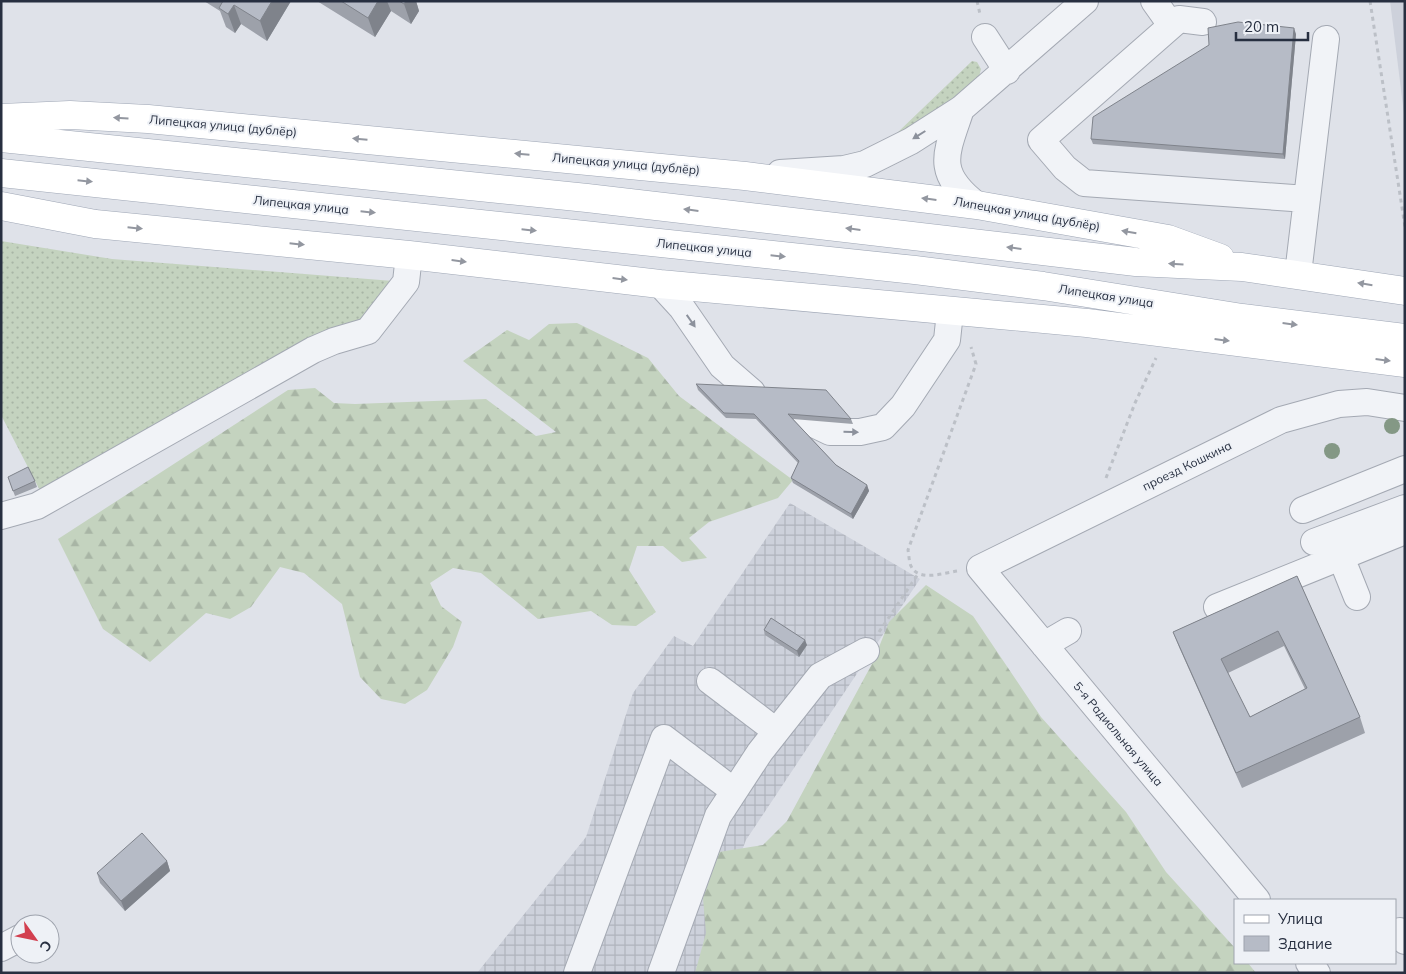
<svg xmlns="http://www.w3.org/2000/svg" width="1406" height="974" font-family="Mulish,sans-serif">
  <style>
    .built { fill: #cdd1db }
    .industrial { fill: url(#industrial-grid) }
    .grass { fill: url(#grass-dots) }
    .forest { fill: url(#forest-firs) }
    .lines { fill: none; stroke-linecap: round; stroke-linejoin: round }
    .minor-casing { stroke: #a4a9b3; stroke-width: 28 }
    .major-casing { stroke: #9ea6b5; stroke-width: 29 }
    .path { stroke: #bcc0c7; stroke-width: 3; stroke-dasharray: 4 4; stroke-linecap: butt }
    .minor { stroke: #f1f3f7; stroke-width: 26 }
    .major { stroke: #fff; stroke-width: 28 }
    .tree { fill: #849885 }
    .wall { fill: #9da1aa; fill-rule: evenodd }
    .shaded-wall { fill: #7f838b }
    .building { fill: #b6bbc6; stroke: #7f838b; fill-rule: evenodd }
    .oneway { fill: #9397a0 }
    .oneway2 { fill: #8c919c }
    .labels { text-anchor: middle; stroke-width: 4; stroke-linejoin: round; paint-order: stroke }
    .street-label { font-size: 12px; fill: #272f40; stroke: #eef1f6 }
  </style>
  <defs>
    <pattern id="industrial-grid" width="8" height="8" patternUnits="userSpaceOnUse" patternTransform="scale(1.25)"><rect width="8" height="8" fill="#cdd1db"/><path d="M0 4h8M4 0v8" fill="none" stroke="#b0b4bd"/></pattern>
    <pattern id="grass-dots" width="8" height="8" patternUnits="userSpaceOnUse" patternTransform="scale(1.25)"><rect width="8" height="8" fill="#c4d3bf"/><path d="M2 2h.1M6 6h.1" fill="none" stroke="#a8b5a5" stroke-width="1.8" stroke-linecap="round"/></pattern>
    <pattern id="forest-firs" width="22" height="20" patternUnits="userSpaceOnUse" patternTransform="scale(1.25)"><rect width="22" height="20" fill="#c4d3bf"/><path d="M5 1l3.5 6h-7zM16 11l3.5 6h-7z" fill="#a8b5a5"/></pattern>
  </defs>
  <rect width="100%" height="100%" fill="#dfe2e9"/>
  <path class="built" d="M1390 1H1405V122Z"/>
  <path class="industrial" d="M790 503 920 579 746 840 695 973H477L586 837 633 693 674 636 693 646Z"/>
  <path class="grass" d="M972 61 977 62 981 69 979 77 925 123 896 138V134Z
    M1 241 112 259 406 282 368 331 46 502 1 415Z"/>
  <path class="forest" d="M577 323 648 358 679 396 793 480 778 498 709 522 689 538 707 558 682 562 663 546H637L629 570 656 612 636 626 612 625 591 611 538 619 481 573 453 568 430 583 441 606 462 622 453 647 427 690 405 704 381 699 360 677 342 604 304 573 280 567 251 607 230 619 206 613 150 662 103 629 58 539 288 390 315 388 334 403 355 404 486 399 536 436 556 432 463 361 507 330 529 340 549 324Z
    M926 585 973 616 1041 717 1126 812 1166 872 1235 948V963H1248L1256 973H695L706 933 703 898 719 852 763 845 787 821 873 662 889 622Z"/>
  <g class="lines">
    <defs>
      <path id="minor" d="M1154 1 1171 25
        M1203 22 1179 19 1041 140 1065 168 1084 183 1307 199
        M985 37 1007 71
        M961 109C946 154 934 172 977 205
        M780 173 844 169 865 164 911 141 961 109 1085 1
        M1298 274 1326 39
        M660 284 682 308 722 366 752 392
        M805 420 830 432H860L883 427 903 406 947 340 950 312
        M1303 510 1405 469
        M1 516 37 506 313 350 334 341 368 331 406 282 409 255
        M1314 542 1405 508
        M1341 557 1357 597
        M1217 607 1405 531
        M1044 645 1068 631
        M710 681 776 731
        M1257 900 980 568 1281 420 1339 404 1367 402 1405 408
        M1400 931 1405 941
        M1 948 20 938
        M1309 963 1317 973
        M577 973 664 738 734 791
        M661 973 718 816 760 752 820 676 866 651"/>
      <path id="major" d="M1 118 70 115 148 119 745 176 977 205 1168 239 1220 258
        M1 138 587 198 1136 262 1242 267 1405 291
        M1 173 915 270 1043 286 1242 318 1405 338
        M1 206 95 224 409 255 660 284 1087 323 1405 363"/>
    </defs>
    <use href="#minor" class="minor-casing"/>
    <use href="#major" class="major-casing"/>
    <path class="path" d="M977 1 980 14
      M1370 1 1405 227
      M1106 478 1135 403 1156 358
      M957 571C944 573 918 582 911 566 909 562 909 555 908 550L976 364 971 347
      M879 632 918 574"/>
    <use href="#minor" class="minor"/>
    <use href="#major" class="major"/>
  </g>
  <g class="tree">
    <circle cx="1392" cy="426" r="8"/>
    <circle cx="1332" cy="451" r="8"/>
  </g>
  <path class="wall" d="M204 1H291L267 41 241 24 235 33 226 27 220 11Z
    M317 1H416L419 11 411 24 391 11 375 37Z
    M1296 34 1285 159 1093 144 1091 139Z
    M696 384 851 419 853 424 793 419 836 465 867 485 869 491 853 519 793 483 791 478 798 463 756 419 726 418 698 390Z
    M8 477 35 481 37 487 15 496Z
    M1297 576 1360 717 1365 733 1242 788 1179 647 1173 632ZM1284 646 1305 689 1250 717 1228 673Z
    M764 630 807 645 799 657 765 635Z
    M167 861 170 871 125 911 100 883 97 873Z"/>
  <path class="shaded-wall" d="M272 1H291L267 41 260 21Z
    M378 1H387L391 11 375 37 368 18Z
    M406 1H416L419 11 411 24 404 4Z
    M234 5 241 24 235 33 228 14Z
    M1294 28 1296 34 1285 159 1283 154Z
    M867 485 869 491 853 519 851 514Z
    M805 640 807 645 799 657 797 651Z
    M167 861 170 871 125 911 121 901Z"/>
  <path class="building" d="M223 1H272L260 21 234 5 228 14 219 8Z
    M341 1H378L368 18Z
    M399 1H406L404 4Z
    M1238 22 1294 28 1283 154 1091 139 1093 117 1209 45 1208 28Z
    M696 384 826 390 851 419 788 414 836 465 867 485 851 514 791 478 799 461 754 414 724 413Z
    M28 467 35 481 13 491 8 477Z
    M1297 576 1360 717 1236 773 1173 632ZM1278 631 1307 688 1250 717 1221 659Z
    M771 618 805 640 797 651 764 630Z
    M142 833 167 861 121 901 97 873Z"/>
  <defs><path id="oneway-solid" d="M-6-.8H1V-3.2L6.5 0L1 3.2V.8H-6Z" transform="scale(1.25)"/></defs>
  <g class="oneway">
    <use href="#oneway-solid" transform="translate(121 118) rotate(-177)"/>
    <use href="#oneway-solid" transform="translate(360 139) rotate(-175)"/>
    <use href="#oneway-solid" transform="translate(522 154) rotate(-175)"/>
    <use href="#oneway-solid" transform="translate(85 181) rotate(6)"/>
    <use href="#oneway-solid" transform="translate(929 199) rotate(-173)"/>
    <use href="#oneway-solid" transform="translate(691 210) rotate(-173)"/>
    <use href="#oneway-solid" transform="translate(368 212) rotate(6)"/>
    <use href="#oneway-solid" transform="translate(135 228) rotate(6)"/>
    <use href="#oneway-solid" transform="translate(853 229) rotate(-173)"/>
    <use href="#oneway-solid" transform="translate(529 230) rotate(6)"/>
    <use href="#oneway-solid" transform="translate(1129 232) rotate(-170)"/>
    <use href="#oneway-solid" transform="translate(297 244) rotate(6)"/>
    <use href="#oneway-solid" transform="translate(1014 248) rotate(-173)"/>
    <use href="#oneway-solid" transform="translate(778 256) rotate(6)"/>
    <use href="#oneway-solid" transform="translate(459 261) rotate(7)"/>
    <use href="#oneway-solid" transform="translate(1176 264) rotate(-177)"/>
    <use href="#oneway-solid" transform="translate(620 279) rotate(7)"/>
    <use href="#oneway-solid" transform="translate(1365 284) rotate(-171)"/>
    <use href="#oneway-solid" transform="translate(1290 324) rotate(7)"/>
    <use href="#oneway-solid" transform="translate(1222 340) rotate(7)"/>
    <use href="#oneway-solid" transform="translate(1383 360) rotate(7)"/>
  </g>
  <g class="oneway2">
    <use href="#oneway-solid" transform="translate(919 135) rotate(148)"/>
    <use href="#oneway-solid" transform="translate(691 321) rotate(55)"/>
    <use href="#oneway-solid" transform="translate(851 432) rotate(1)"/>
  </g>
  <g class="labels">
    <g class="street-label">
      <text transform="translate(223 126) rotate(5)" y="4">Липецкая улица (дублёр)</text>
      <text transform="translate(626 164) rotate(5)" y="4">Липецкая улица (дублёр)</text>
      <text transform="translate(301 205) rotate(6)" y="4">Липецкая улица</text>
      <text transform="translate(1027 214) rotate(10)" y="4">Липецкая улица (дублёр)</text>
      <text transform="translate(704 248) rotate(6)" y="4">Липецкая улица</text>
      <text transform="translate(1106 296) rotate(9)" y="4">Липецкая улица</text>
      <text transform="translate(1187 466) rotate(-26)" y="4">проезд Кошкина</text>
      <text transform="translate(1118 734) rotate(50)" y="4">5-я Радиальная улица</text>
    </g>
  </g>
  <rect width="1406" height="974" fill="none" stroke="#272f40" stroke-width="5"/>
  <rect x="1234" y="899" width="162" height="65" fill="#eef1f6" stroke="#9ea3ad"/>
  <rect x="1244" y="915" width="25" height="8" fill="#ffffff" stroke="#9ea3ad"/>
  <text x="1278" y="924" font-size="15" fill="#272f40">Улица</text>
  <rect x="1244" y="936" width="25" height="15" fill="#b6bbc6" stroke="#9ea3ad"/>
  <text x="1278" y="949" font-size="15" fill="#272f40">Здание</text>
  <g transform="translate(35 939) rotate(123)"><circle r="24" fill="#eef1f6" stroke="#9ea3ad"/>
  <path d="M0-4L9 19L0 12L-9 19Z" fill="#d23f4f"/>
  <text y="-8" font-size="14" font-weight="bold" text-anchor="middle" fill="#272f40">С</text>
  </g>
  <path d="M1236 32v8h72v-8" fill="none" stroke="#272f40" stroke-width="2.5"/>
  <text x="1244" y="32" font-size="15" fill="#272f40" stroke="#eef1f6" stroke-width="4" paint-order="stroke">20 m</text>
</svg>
